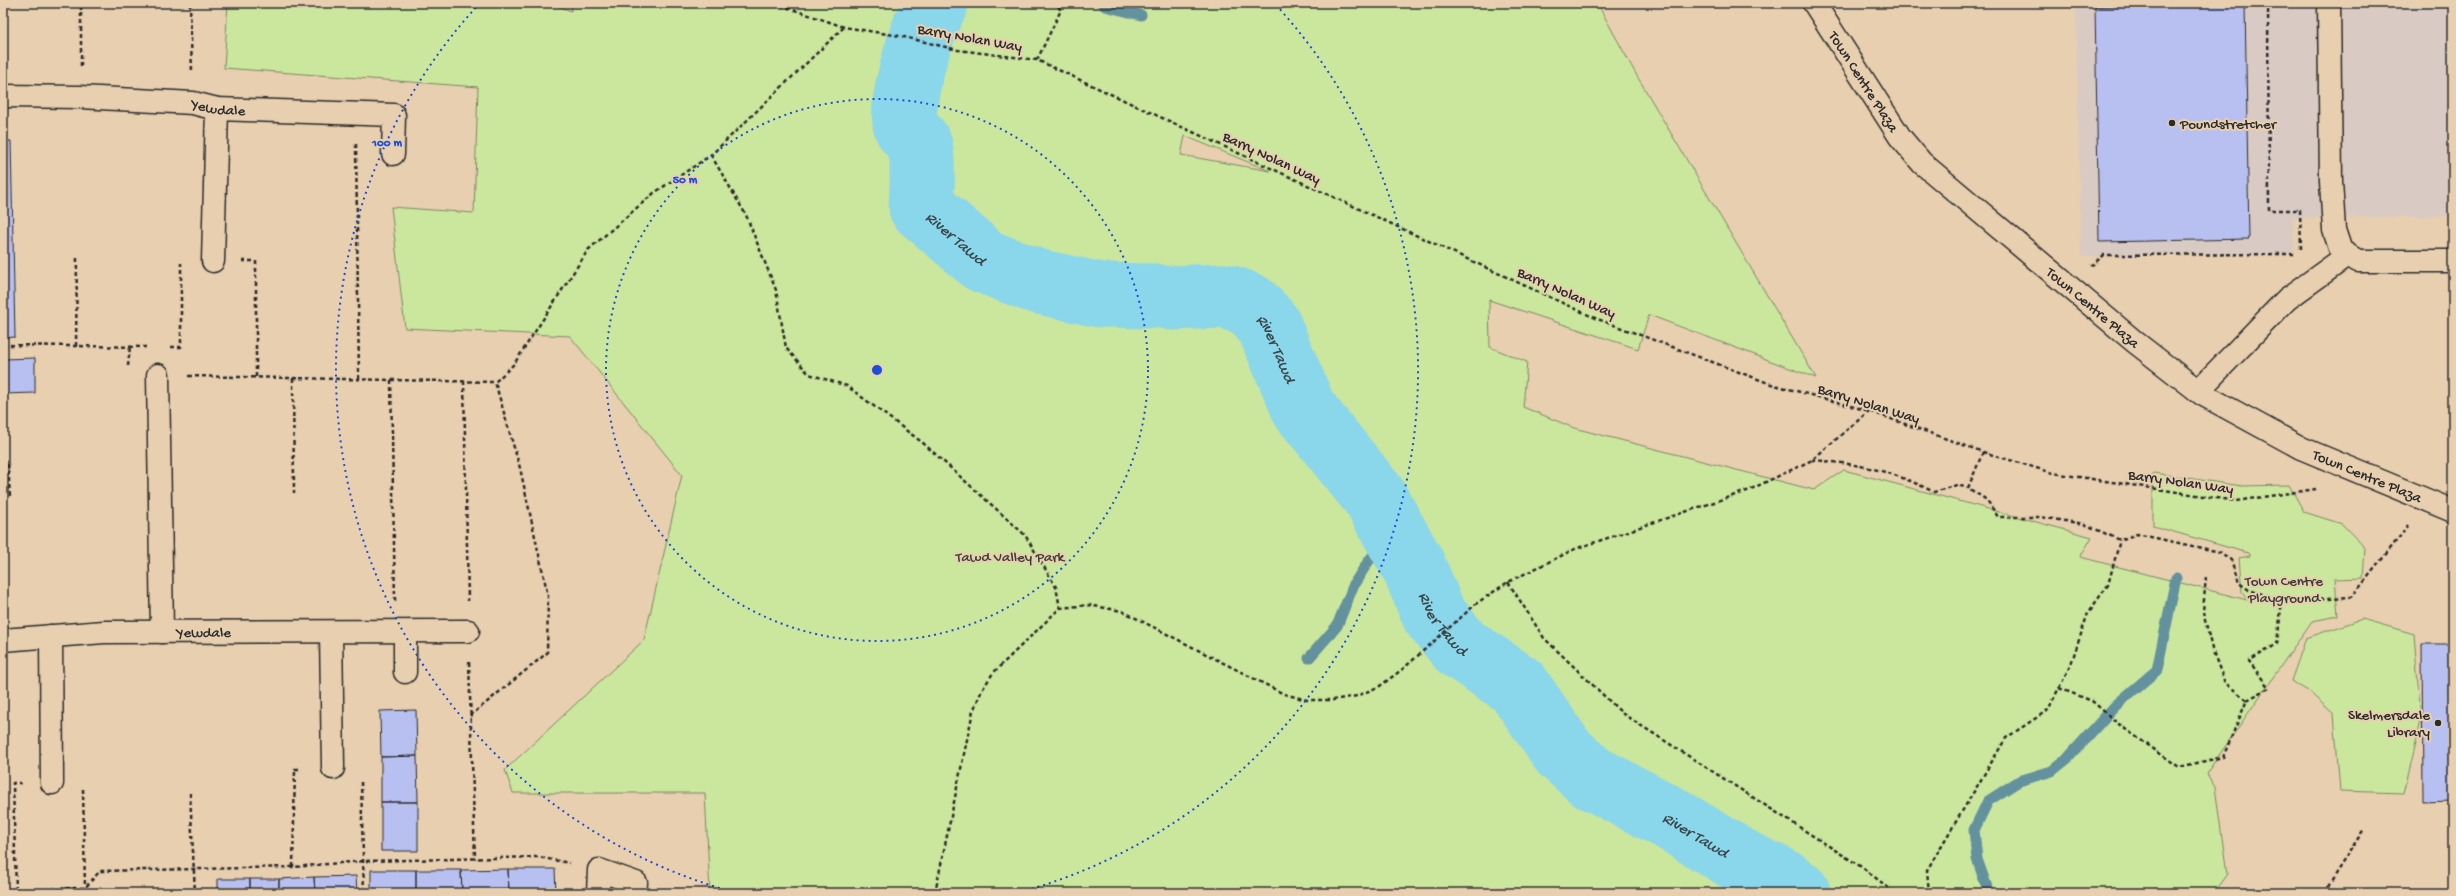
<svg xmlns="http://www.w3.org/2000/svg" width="2456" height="896" font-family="'Gochi Hand',sans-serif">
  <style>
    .built { fill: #d9cac3 }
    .green { fill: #cbe69d; stroke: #7b8864; fill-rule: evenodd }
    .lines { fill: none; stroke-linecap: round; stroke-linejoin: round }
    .stream { stroke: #64929e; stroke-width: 11 }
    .river { stroke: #8ad6eb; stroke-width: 65 }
    .building { fill: #b8bff1; stroke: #2b2b2b }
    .minor-casing { stroke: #2b2b2b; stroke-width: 25 }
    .path { stroke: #2b2b2b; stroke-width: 2.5; stroke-dasharray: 4 3; stroke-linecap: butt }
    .minor { stroke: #e7cfaf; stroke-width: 22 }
    .ring { fill: none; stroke: #1d4ed8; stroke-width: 2; stroke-dasharray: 2 4 }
    .poi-dot { fill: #2b2b2b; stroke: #e7cfaf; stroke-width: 1.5 }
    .labels { text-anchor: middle; stroke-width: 4; stroke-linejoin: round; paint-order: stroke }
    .street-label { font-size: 15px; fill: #2b2b2b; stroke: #e7cfaf }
    .poi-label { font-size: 15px; fill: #2b2b2b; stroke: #e7cfaf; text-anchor: start }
    .park-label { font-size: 15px; fill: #3b3e36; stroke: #e7cfaf }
    .water-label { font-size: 16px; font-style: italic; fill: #394548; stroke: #e7cfaf }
    .centre { fill: #1d4ed8; stroke: #e7cfaf; stroke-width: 2 }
    .ring-label { font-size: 12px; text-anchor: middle; font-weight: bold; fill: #1d4ed8; stroke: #e7cfaf; stroke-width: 4; stroke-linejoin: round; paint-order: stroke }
  </style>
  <rect width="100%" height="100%" fill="#e7cfaf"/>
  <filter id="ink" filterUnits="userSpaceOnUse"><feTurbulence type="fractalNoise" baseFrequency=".025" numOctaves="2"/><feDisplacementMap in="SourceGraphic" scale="8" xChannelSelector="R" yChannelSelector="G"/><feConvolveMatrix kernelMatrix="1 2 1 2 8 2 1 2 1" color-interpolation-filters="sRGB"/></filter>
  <g filter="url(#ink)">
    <path class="built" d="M2076 3H2453V216L2293 218 2294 254 2081 256Z"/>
    <path class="green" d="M228 3H550L571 11 572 3H1597L1637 76 1816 378 1649 315 1638 349 1489 300 1490 347 1527 362 1523 407 1574 428 1814 490 1844 470 2092 537 2080 557 2247 600 2242 592 2239 558 2250 556 2248 553 2153 526V473L2242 486 2289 485 2304 512 2342 524 2365 548 2363 578 2335 579 2338 616 2312 621 2206 774 2215 787 2227 874 2213 893H710L705 793H513L505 770 644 640 682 475 570 336 405 328 391 207 474 213 478 87 224 68ZM1185 136 1270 171 1181 155Z
      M2362 619 2414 634 2421 721 2404 793 2340 791 2334 714 2308 691 2291 681 2306 638Z"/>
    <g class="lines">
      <path class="stream" d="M1103 3 1105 6 1141 15
        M1309 658 1337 626 1354 584 1368 562 1393 531
        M1989 893 1977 859 1974 830 1988 801 2019 781 2052 771 2068 758 2115 706 2157 670 2176 578"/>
      <g class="river">
        <path id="s1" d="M936 3C922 27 901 96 905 123 906 132 918 138 920 146 924 165 922 188 921 207L984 261 1036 281 1100 295 1155 296"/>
        <path id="s2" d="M1172 298 1223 296 1237 300 1251 306 1268 324 1304 409 1374 496 1413 565 1434 615 1460 647 1518 686 1563 752 1591 777 1670 818 1743 862 1783 881 1798 893"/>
      </g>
    </g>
    <path class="building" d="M2095 3H2245V4L2095 6Z
      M2245 4 2249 239 2099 242 2095 6Z
      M3 141H11L15 337 3 338Z
      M35 358V393L3 394V359Z
      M2422 644H2453V801L2423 802Z
      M416 710 417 756 381 757 380 711Z
      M417 756 418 802H381V757Z
      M381 802H418V851H381Z
      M508 869 509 893H462L461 870Z
      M508 869H555L556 893H509Z
      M371 870H416V893H371Z
      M416 870H461L462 893H416Z
      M356 876 357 893H315L314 877Z
      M314 877 315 893H279V879Z
      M218 879H250V893H218Z
      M250 879H279V893H250Z"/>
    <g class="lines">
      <defs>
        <g id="minor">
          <path id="s3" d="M1814 3 1900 137 1922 163 2135 342 2202 394 2301 448 2453 511"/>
          <path d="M2329 3 2331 181 2334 230 2341 251 2358 261H2453"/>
          <path id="s4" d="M3 96 80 97 193 103 217 109 394 115 393 154"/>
          <path d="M213 261 217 109"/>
          <path d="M158 375 162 632"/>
          <path d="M2198 391 2287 299 2348 255"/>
          <path d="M331 632 333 768"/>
          <path d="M405 632V672"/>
          <path d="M51 636 52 783"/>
          <path id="s5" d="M3 640 104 632 468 631"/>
          <path d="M598 893 599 870 636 883"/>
        </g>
      </defs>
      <use href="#minor" class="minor-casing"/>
      <path class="path" d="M190 3 192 72
        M774 3 844 27 900 36 958 50 1037 60 1595 318 1771 384 1869 411 1983 452 2053 473 2236 501 2316 489
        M2268 3 2269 210H2300L2301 250
        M1037 60 1061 10 1055 3
        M81 66V3
        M356 144 359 379
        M711 155 746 215 776 290 786 348 809 374 847 386 923 443 1025 535 1056 587 1060 608
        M242 261H256V378
        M2091 266 2104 255 2295 254
        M3 345 146 347
        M76 346 77 255
        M171 347H181V263
        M128 366 130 346
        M188 376 495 382 514 364 588 250 654 193 711 155 844 27
        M293 378 294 493
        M391 380 395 601
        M464 381 468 601
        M1983 452 1968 488 1987 500 1998 517H2040L2084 524 2120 540 2137 534 2220 552 2231 560 2239 583 2249 590 2282 600
        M1812 460C1861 464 1890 470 1934 492L1957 485 1968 488
        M3 462H8L10 498
        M1508 582 1544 638 1623 714 1863 868 1895 893
        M469 662 475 859
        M2059 688 2092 701 2121 726 2179 767 2223 757 2247 700 2225 683 2212 649 2203 612 2206 576
        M2247 700 2269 688 2249 661 2277 644 2282 600 2352 597 2409 525
        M470 716 547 653 548 596 520 468 495 382
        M361 782 364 893
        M83 789 85 888
        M190 793 195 893
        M293 867 295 769H302
        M3 890 85 888 100 871 293 867 364 861 538 857 569 863
        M16 890 13 783H21
        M935 893 973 711 982 690 993 673 1060 608 1089 605 1122 611 1284 694 1307 700H1333L1357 696 1380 686 1404 668 1477 603 1508 582 1575 549 1747 491 1812 460 1869 411
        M1929 893 1927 870 2006 738 2048 710 2071 664 2088 613 2108 585 2120 540
        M2323 893 2364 829"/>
      <use href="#minor" class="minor"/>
    </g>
  </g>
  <g class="ring">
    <circle cx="877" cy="370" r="271"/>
    <path d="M737 893A541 541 0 0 1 478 5M1276 5A541 541 0 0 1 1017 893"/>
  </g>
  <g class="poi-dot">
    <circle cx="2172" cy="123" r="4"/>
    <circle cx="2438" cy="723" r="4"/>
  </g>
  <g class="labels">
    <g class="street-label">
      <text transform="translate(970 37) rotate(10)" y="5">Barry Nolan Way</text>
      <text dy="5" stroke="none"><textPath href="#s3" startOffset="93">Town Centre Plaza</textPath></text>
      <text dy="5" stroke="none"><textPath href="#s4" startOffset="216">Yewdale</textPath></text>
      <text transform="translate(1272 157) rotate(25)" y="5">Barry Nolan Way</text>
      <text transform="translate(1567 292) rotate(24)" y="5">Barry Nolan Way</text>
      <text dy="5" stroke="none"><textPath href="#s3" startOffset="417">Town Centre Plaza</textPath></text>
      <text transform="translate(1869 403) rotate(17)" y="5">Barry Nolan Way</text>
      <text dy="5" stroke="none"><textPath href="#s3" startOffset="741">Town Centre Plaza</textPath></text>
      <text transform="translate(2181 481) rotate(8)" y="5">Barry Nolan Way</text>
      <text dy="5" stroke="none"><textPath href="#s5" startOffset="201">Yewdale</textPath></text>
    </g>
    <g class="poi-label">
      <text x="2180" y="128">Poundstretcher</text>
      <text x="2430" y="719" text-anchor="end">Skelmersdale<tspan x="2430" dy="17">Library</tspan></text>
    </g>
    <g class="park-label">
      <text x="1010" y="561">Tawd Valley Park</text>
      <text x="2284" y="585">Town Centre<tspan x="2284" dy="17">Playground</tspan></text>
    </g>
    <g class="water-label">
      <text dy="6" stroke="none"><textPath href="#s1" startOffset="261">River Tawd</textPath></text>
      <text dy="6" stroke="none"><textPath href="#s2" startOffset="131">River Tawd</textPath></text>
      <text dy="6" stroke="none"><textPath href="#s2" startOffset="455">River Tawd</textPath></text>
      <text dy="6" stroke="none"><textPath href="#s2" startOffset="791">River Tawd</textPath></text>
    </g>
  </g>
  <circle cx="877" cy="370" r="6" class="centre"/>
  <g class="ring-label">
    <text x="387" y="146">100 m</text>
    <text x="685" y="183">50 m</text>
  </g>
  <rect width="2456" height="896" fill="none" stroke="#e7cfaf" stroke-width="16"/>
  <rect x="8" y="8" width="2440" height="880" fill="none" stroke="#2b2b2b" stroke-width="1.5" filter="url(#ink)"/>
</svg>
